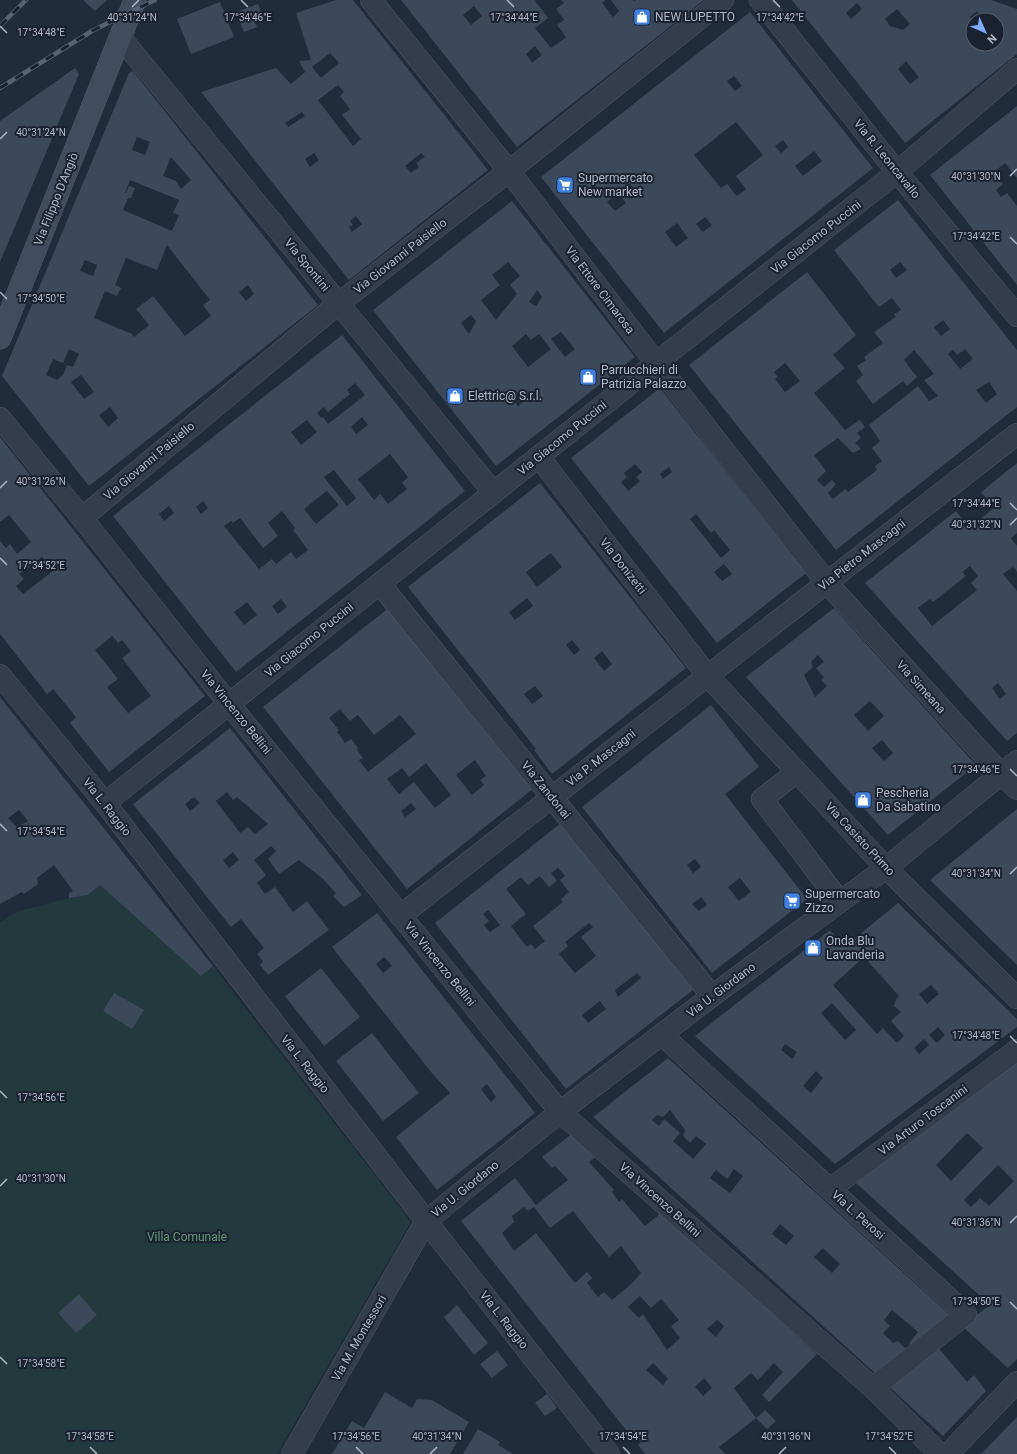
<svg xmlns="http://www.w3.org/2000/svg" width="1017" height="1454" font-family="Roboto,sans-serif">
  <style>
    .green { fill: #22393d }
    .building { fill: #3c495b; fill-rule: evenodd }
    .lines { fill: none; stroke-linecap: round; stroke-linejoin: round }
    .minor-casing { stroke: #4f5867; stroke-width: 22 }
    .secondary-casing { stroke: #4f5867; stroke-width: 23 }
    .minor { stroke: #343d4c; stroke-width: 21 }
    .secondary { stroke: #424c5f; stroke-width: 22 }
    .rail-casing { stroke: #566173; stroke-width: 4.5 }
    .rail { stroke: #1a2231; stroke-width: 3; stroke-dasharray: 9; stroke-linecap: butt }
    .ticks { fill: none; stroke: #afb8c8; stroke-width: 1.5 }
    .labels { text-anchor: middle; stroke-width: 4; stroke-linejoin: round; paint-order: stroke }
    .poi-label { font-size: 12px; fill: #afb8c8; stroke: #1a2231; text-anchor: start }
    .street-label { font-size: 12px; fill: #afb8c8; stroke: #1a2231 }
    .park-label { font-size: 12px; fill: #649b72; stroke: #1a2231 }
    .ticks-label { font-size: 10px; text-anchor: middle; fill: #afb8c8; stroke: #1a2231; stroke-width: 4; stroke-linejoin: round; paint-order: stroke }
  </style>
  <rect width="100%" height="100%" fill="#202b3c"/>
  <path class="green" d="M100 885 201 975 213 966 411 1222 277 1454H0V922L19 911 69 898 88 895Z"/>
  <path class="building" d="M83 0H107L95 11Z
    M336 0H353L488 170 349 280 201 92 276 68 291 84 305 72 299 61 311 60 296 13ZM330 53 339 63 321 78 312 67ZM338 85 344 92 340 96 350 109 342 115 361 139 353 146 318 100ZM302 112 305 116 288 127 285 123ZM314 153 319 160 310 167 305 159ZM421 153 425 157 416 163 419 167 411 173 405 166ZM356 216 362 224 352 232 349 227 353 225 350 221Z
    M401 0H536L535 1 548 18 535 28 551 48 566 37 557 25 564 20 556 9 564 3 561 0H606L602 3 613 17 619 11 611 0H633L634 1 636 0H704L517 147ZM474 6 482 16 471 25 463 15ZM535 46 542 55 532 63 526 54Z
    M792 0H991L1017 9V54L905 143ZM857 3 862 9 851 19 846 13ZM897 9 910 24 903 30 890 26 885 19ZM977 11 981 16 976 20H997V44H973V21L970 17ZM906 61 919 77 910 84 898 69Z
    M220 2 234 37 191 54 177 19Z
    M258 4 263 17 254 21 257 27 244 32 236 12Z
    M750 12 873 168 664 333 541 177ZM734 76 742 86 735 91 727 81ZM736 122 763 155 736 176 746 189 737 196 727 184 721 188 694 155ZM783 140 788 147 781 153 775 146ZM814 151 822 161 803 176 795 166ZM630 184 638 194 631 199 623 190ZM618 193 626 203 615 211 607 202ZM705 217 712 225 703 232 696 224ZM677 223 688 238 676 247 665 232Z
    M75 68 79 74 0 262V121Z
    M133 71 318 305 89 486 2 376 129 73ZM137 137 150 142 145 155 132 150ZM171 157 191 180 181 189 176 181 163 176ZM130 180 179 200 173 213 179 215 172 231 123 210 128 198H131L135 188 129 186 126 193H125ZM167 245 210 300 203 305 211 316 185 336 153 296 136 309 149 325 134 337 132 334 94 318 105 291 117 296 121 288 115 285 126 258 157 270ZM85 260 97 265 93 276 80 271ZM248 285 254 294 246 301 239 292ZM69 349 79 354 73 367 67 365 63 375 57 380 46 375 53 359 63 363ZM81 375 94 392 84 399 71 382ZM110 407 118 418 108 427 99 415Z
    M1017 106V178L1005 163 994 172 1003 184 996 190 1001 197 1007 193 1017 206V285L930 175Z
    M898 200 1017 350V407L836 550 689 365 807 272 856 335 833 355 845 368 814 393 845 430 860 420 865 427 857 433 861 438 855 443 861 449 853 453 838 438 814 455 826 471 817 480 824 487 832 480 836 484 828 493 833 499 845 489 848 492 877 470 875 466 882 461 872 448 880 441 869 425 918 386 929 401 938 396 924 380 934 374 914 350 904 360 917 377 907 386 903 381 873 404 856 381 863 375 857 366 866 360 864 357 883 343 874 332 896 317 894 314 901 310 892 298 879 307 834 250ZM900 262 907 270 896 278 890 270ZM943 320 950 329 941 336 934 327ZM965 349 973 359 960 369 948 354 953 350 957 355ZM785 363 800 381 785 392 775 379 778 377 774 372ZM989 382 997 394 986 403 976 390Z
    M512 201 635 357 496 466 373 310ZM508 262 520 276 510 285 517 294 496 320 481 300 500 285 492 275ZM537 290 542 297 536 306 529 302ZM471 315 476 321 469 334 461 323ZM561 332 575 349 565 357 551 339ZM526 334 531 340 539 334 551 349 528 367 512 346ZM515 390 524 401 518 406 509 395Z
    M342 335 465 491 236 672 113 516ZM355 383 365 395 328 424 323 417 321 418 317 413 324 407 328 412 350 394 347 390ZM362 417 368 425 356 434 351 427ZM307 420 317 432 301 445 291 432ZM390 454 408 477 402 483 407 489 388 504 380 494 374 500 358 479ZM334 470 356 498 347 506 324 477ZM327 491 339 505 316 524 304 509ZM203 501 208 508 201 514 196 507ZM169 506 174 513 164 521 159 514ZM282 511 295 528 293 530 308 550 296 559 291 552 276 564 272 559 259 569 224 526 231 521 233 523 240 518 263 548 278 536 268 523ZM281 599 287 607 278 614 272 606ZM247 602 257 615 244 625 234 612Z
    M660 388 806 573 717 643 571 458ZM635 464 642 472 636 477 640 481 628 491 621 482 627 477 624 473ZM669 467 672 472 663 479 660 474ZM696 514 711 533 714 530 730 550 721 558 690 519ZM724 564 732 574 722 581 714 572Z
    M0 437 205 696 109 772 70 723 76 717 53 689 47 694 0 634V541L6 548 10 544 17 554 31 542 9 515 0 522ZM42 557 53 571 23 594 16 586 24 579 19 574ZM112 636 118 643 122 640 131 651 122 658 151 696 128 713 107 687 118 679 95 650Z
    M1017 463V533L1011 538 1017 546V572L1013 567 1003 574 1017 591V733L1007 741 865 583 956 511 969 528 994 508 981 492ZM970 566 978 576 971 583 977 590 932 626 918 608 930 599 933 602 966 576 962 572ZM998 683 1006 694 1000 699 992 688Z
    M540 483 686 668 552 774 534 750 536 749 408 587ZM551 553 562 567 537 587 526 572ZM527 598 533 606 515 620 509 612ZM572 640 580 650 574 655 566 645ZM602 651 612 664 604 671 594 658ZM535 686 543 696 532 704 524 694Z
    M390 607 534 788 407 889 263 707ZM340 709 350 721 358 715 374 735 400 715 416 734 368 772 359 760 363 758 357 750 358 748 351 739 345 743 337 732 339 730 329 718ZM475 760 486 776 480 780 484 785 472 795 456 775ZM426 763 451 795 435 808 414 782 399 794 387 779 402 768 409 777ZM411 803 416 809 405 817 401 811Z
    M834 608 976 765 888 835 746 677ZM818 655 824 662 816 668 824 677 821 680 827 686 815 697 804 675 813 667 811 662ZM870 701 884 716 868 731 854 715ZM882 740 893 753 884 761 872 748Z
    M0 697 213 966 201 976 100 885 88 895 69 898V893L73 891 54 865 37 878 38 884 24 894 22 892 0 904ZM19 810 28 821 17 827 8 818Z
    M711 705 759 767 725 794 807 899 712 973 582 807ZM695 859 701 867 693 873 687 865ZM740 878 751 892 739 901 728 887ZM701 897 707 905 699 911 692 904Z
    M230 728 362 895 344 907 333 896 336 893 323 879 299 860 279 874 268 859 276 851 271 846 254 860 266 875 257 883 265 894 275 887 293 912 307 901 329 930 268 975 260 965 263 961 257 954 264 948 241 919 231 927 133 804ZM227 792 233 800 237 797 268 824 255 834 248 827 240 833 216 801ZM194 797 200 803 190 811 185 804ZM233 852 239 860 229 868 223 860Z
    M1017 809V965L930 880Z
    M561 823 693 990 566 1089 435 923ZM558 868 565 876 560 880 569 892 561 899 563 902 533 926 545 941 535 949 531 944 527 947 511 926 526 914 506 889 521 877 528 885 540 876 549 887 557 881 551 873ZM488 910 500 925 490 932 484 925 489 921 483 914ZM589 923 593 927 581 937 596 956 575 973 559 954 568 946 565 942ZM637 973 641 978 618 997 615 990ZM600 1001 606 1009 588 1023 582 1015Z
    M898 903 1017 1019V1027L835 1164 695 1036 830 930 844 947ZM864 957 899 996 896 999 894 1006 901 1012 891 1021 904 1036 897 1043 883 1028 877 1034 833 985ZM931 985 939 994 927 1004 919 994ZM832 1003 856 1030 845 1040 821 1013ZM938 1027 945 1035 937 1043 929 1035ZM924 1039 929 1045 919 1054 914 1048ZM785 1044 797 1052 792 1059 781 1050ZM816 1071 823 1078 811 1093 803 1086Z
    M377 913 535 1113 437 1190 396 1137 450 1093 431 1072 332 947ZM384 957 392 966 383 973 376 964ZM487 1084 496 1097 491 1102 481 1089Z
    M321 968 360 1017 324 1046 285 996Z
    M114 993 144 1010 132 1029 103 1011Z
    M372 1033 419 1093 383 1121 336 1061Z
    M668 1058 951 1316 912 1347 909 1343 918 1332 892 1310 884 1320 890 1326 883 1333 893 1343 898 1341 908 1351 877 1375 593 1117ZM670 1110 685 1130 683 1136 690 1143 696 1136 706 1144 693 1159 673 1141 680 1133 664 1119 659 1126 652 1120 657 1115 663 1117ZM734 1169 743 1176 730 1193 710 1178 716 1170 727 1179ZM780 1224 794 1236 786 1245 772 1234ZM823 1248 840 1264 832 1273 814 1257Z
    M1017 1063V1359L1008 1368 962 1326 990 1305 856 1183ZM967 1133 983 1148 951 1181 936 1165ZM998 1165 1014 1181 989 1206 980 1198 971 1207 964 1200Z
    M573 1133 598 1155 589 1162 614 1190 612 1192 619 1202 622 1199 645 1226 661 1213 817 1354 769 1402 762 1395 783 1372 774 1363 758 1380 751 1373 734 1388 756 1418 719 1447 725 1454H645L638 1445 641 1442 636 1436 633 1439 461 1221 515 1178 536 1205 568 1180 555 1166 552 1168 542 1157ZM524 1207 528 1211 534 1207 550 1228 573 1211 609 1257 621 1246 641 1273 630 1285 612 1300 604 1292 598 1297 587 1283 592 1278 587 1272 575 1283 536 1233 514 1251 502 1233 514 1222 512 1216ZM640 1296 651 1308 661 1299 679 1320 671 1326 680 1338 667 1350 643 1314 639 1318 628 1307ZM717 1320 724 1326 716 1337 707 1329ZM653 1363 668 1379 663 1385 646 1370ZM704 1378 712 1388 703 1396 695 1387Z
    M79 1294 97 1315 76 1333 58 1313Z
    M457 1305 488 1343 474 1355 444 1317Z
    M937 1346 967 1382 974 1375 986 1391 943 1436 887 1385Z
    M497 1351 508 1365 492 1378 480 1364Z
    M385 1392 412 1408 417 1399 432 1400 469 1422 450 1454H332L352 1421 364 1428Z
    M547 1394 557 1408 545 1416 535 1403Z
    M765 1410 776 1421 767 1429 756 1418Z
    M1017 1417V1454H981Z
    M478 1429 500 1442 498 1445 513 1454H463Z"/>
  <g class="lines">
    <defs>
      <path id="minor" d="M371 0 509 171 656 363 827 583 1001 774 1017 789
        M760 0 897 172 1017 316
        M121 38 494 493
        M0 418 82 518 229 704 560 1112 873 1388 940 1454
        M539 457 707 675 886 868 1017 998
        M82 518 339 303 509 171 723 0
        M380 584 712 996
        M0 675 105 803 426 1221 609 1454
        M797 772 762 799 840 902
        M105 803 656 363 897 172 1017 69
        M400 916 1017 434
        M662 1035 966 1314 873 1388
        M830 1189 1017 1050
        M292 1454 426 1221 560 1112 712 996 886 868 1017 761
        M948 1454 1017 1382"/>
      <path id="secondary" d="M0 338 135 0"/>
    </defs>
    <use href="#minor" class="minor-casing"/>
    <use href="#secondary" class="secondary-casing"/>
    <use href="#minor" class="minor"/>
    <use href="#secondary" class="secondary"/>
    <defs>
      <path id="rail" d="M0 26 26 0
        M0 88 92 31 155 0"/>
    </defs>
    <use href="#rail" class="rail-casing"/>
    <use href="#rail" class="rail"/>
  </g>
  <path class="ticks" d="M241 0 248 7M507 0 514 7M773 0 780 7M132 7 139 0M0 26 7 33M0 139 7 132M1010 176 1017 169M1010 237 1017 244M0 292 7 299M0 488 7 481M1010 503 1017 510M1010 525 1017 518M0 558 7 565M1010 769 1017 776M0 824 7 831M1010 874 1017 867M1010 1036 1017 1043M0 1091 7 1098M0 1186 7 1179M1010 1223 1017 1216M1010 1302 1017 1309M0 1357 7 1364M90 1447 97 1454M356 1447 363 1454M623 1447 630 1454M889 1447 896 1454M430 1454 437 1447M779 1454 786 1447"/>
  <defs>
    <symbol id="shop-square" viewBox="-11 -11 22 22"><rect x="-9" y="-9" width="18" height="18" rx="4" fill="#3f7fe0" stroke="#1a2231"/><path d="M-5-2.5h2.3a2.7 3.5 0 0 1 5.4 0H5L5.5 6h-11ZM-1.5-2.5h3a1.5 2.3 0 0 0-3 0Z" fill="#fff"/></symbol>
    <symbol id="supermarket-square" viewBox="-11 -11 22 22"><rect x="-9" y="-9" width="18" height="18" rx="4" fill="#3f7fe0" stroke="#1a2231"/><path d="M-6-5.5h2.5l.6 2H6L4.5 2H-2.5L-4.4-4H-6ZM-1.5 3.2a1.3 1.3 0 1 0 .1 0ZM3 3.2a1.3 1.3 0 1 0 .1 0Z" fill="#fff"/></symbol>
  </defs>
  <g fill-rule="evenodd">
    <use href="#shop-square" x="632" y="7" width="20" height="20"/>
    <use href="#supermarket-square" x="555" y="175" width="20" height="20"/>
    <use href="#shop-square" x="578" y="367" width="20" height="20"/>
    <use href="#shop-square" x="445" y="386" width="20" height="20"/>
    <use href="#shop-square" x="853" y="790" width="20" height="20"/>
    <use href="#supermarket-square" x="782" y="891" width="20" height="20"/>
    <use href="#shop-square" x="803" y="938" width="20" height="20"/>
  </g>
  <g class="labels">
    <g class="poi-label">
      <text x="655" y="21">NEW LUPETTO</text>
      <text x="578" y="182">Supermercato<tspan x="578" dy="14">New market</tspan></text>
      <text x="601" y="374">Parrucchieri di<tspan x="601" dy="14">Patrizia Palazzo</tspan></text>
      <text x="468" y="400">Elettric@ S.r.l.</text>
      <text x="876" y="797">Pescheria<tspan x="876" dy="14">Da Sabatino</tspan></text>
      <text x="805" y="898">Supermercato<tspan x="805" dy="14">Zizzo</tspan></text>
      <text x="826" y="945">Onda Blu<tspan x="826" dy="14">Lavanderia</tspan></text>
    </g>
    <g class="street-label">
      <text transform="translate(887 159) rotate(51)" y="4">Via R. Leoncavallo</text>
      <text transform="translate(56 199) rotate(-68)" y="4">Via Filippo D'Angiò</text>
      <text transform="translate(816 237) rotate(-38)" y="4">Via Giacomo Puccini</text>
      <text transform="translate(400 256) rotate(-38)" y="4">Via Giovanni Paisiello</text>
      <text transform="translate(307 265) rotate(51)" y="4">Via Spontini</text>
      <text transform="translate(600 290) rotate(53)" y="4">Via Ettore Cimarosa</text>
      <text transform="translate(562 438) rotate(-39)" y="4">Via Giacomo Puccini</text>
      <text transform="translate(149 461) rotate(-40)" y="4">Via Giovanni Paisiello</text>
      <text transform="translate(862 555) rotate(-38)" y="4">Via Pietro Mascagni</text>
      <text transform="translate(623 566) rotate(52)" y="4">Via Donizetti</text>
      <text transform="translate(309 640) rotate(-39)" y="4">Via Giacomo Puccini</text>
      <text transform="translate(921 687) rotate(48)" y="4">Via Simeana</text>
      <text transform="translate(236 712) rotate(51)" y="4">Via Vincenzo Bellini</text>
      <text transform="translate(601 758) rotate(-38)" y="4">Via P. Mascagni</text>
      <text transform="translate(546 790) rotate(51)" y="4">Via Zandonai</text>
      <text transform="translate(107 807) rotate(52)" y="4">Via L. Raggio</text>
      <text transform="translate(860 839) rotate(47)" y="4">Via Casisto Primo</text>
      <text transform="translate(440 964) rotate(51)" y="4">Via Vincenzo Bellini</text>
      <text transform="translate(721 990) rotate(-37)" y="4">Via U. Giordano</text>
      <text transform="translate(305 1064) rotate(52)" y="4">Via L. Raggio</text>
      <text transform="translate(923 1120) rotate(-37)" y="4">Via Arturo Toscanini</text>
      <text transform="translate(465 1189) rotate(-39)" y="4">Via U. Giordano</text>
      <text transform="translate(660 1200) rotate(42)" y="4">Via Vincenzo Bellini</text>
      <text transform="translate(858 1215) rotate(42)" y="4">Via L. Perosi</text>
      <text transform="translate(504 1320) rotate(52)" y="4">Via L. Raggio</text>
      <text transform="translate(359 1338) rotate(-60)" y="4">Via M. Montessori</text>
    </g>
    <g class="park-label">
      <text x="187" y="1241">Villa Comunale</text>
    </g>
  </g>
  <g class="ticks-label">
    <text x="132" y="21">40°31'24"N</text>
    <text x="248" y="21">17°34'46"E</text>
    <text x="514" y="21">17°34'44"E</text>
    <text x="780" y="21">17°34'42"E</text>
    <text x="41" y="36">17°34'48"E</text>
    <text x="41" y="136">40°31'24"N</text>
    <text x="976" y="180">40°31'30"N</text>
    <text x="976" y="240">17°34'42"E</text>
    <text x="41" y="302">17°34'50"E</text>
    <text x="41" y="485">40°31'26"N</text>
    <text x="976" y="507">17°34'44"E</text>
    <text x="976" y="528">40°31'32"N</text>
    <text x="41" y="569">17°34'52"E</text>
    <text x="976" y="773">17°34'46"E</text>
    <text x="41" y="835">17°34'54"E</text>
    <text x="976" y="877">40°31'34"N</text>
    <text x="976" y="1039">17°34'48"E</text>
    <text x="41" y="1101">17°34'56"E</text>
    <text x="41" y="1182">40°31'30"N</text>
    <text x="976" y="1226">40°31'36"N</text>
    <text x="976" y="1305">17°34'50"E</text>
    <text x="41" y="1367">17°34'58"E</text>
    <text x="90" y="1440">17°34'58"E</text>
    <text x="356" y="1440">17°34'56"E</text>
    <text x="437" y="1440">40°31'34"N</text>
    <text x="623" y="1440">17°34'54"E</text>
    <text x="786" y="1440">40°31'36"N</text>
    <text x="889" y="1440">17°34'52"E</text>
  </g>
  <g transform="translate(985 32) rotate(135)"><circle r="19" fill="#1a2231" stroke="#565e6d"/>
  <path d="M0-3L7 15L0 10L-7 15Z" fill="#7dacff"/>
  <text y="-6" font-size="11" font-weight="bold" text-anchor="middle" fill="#afb8c8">N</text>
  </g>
</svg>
